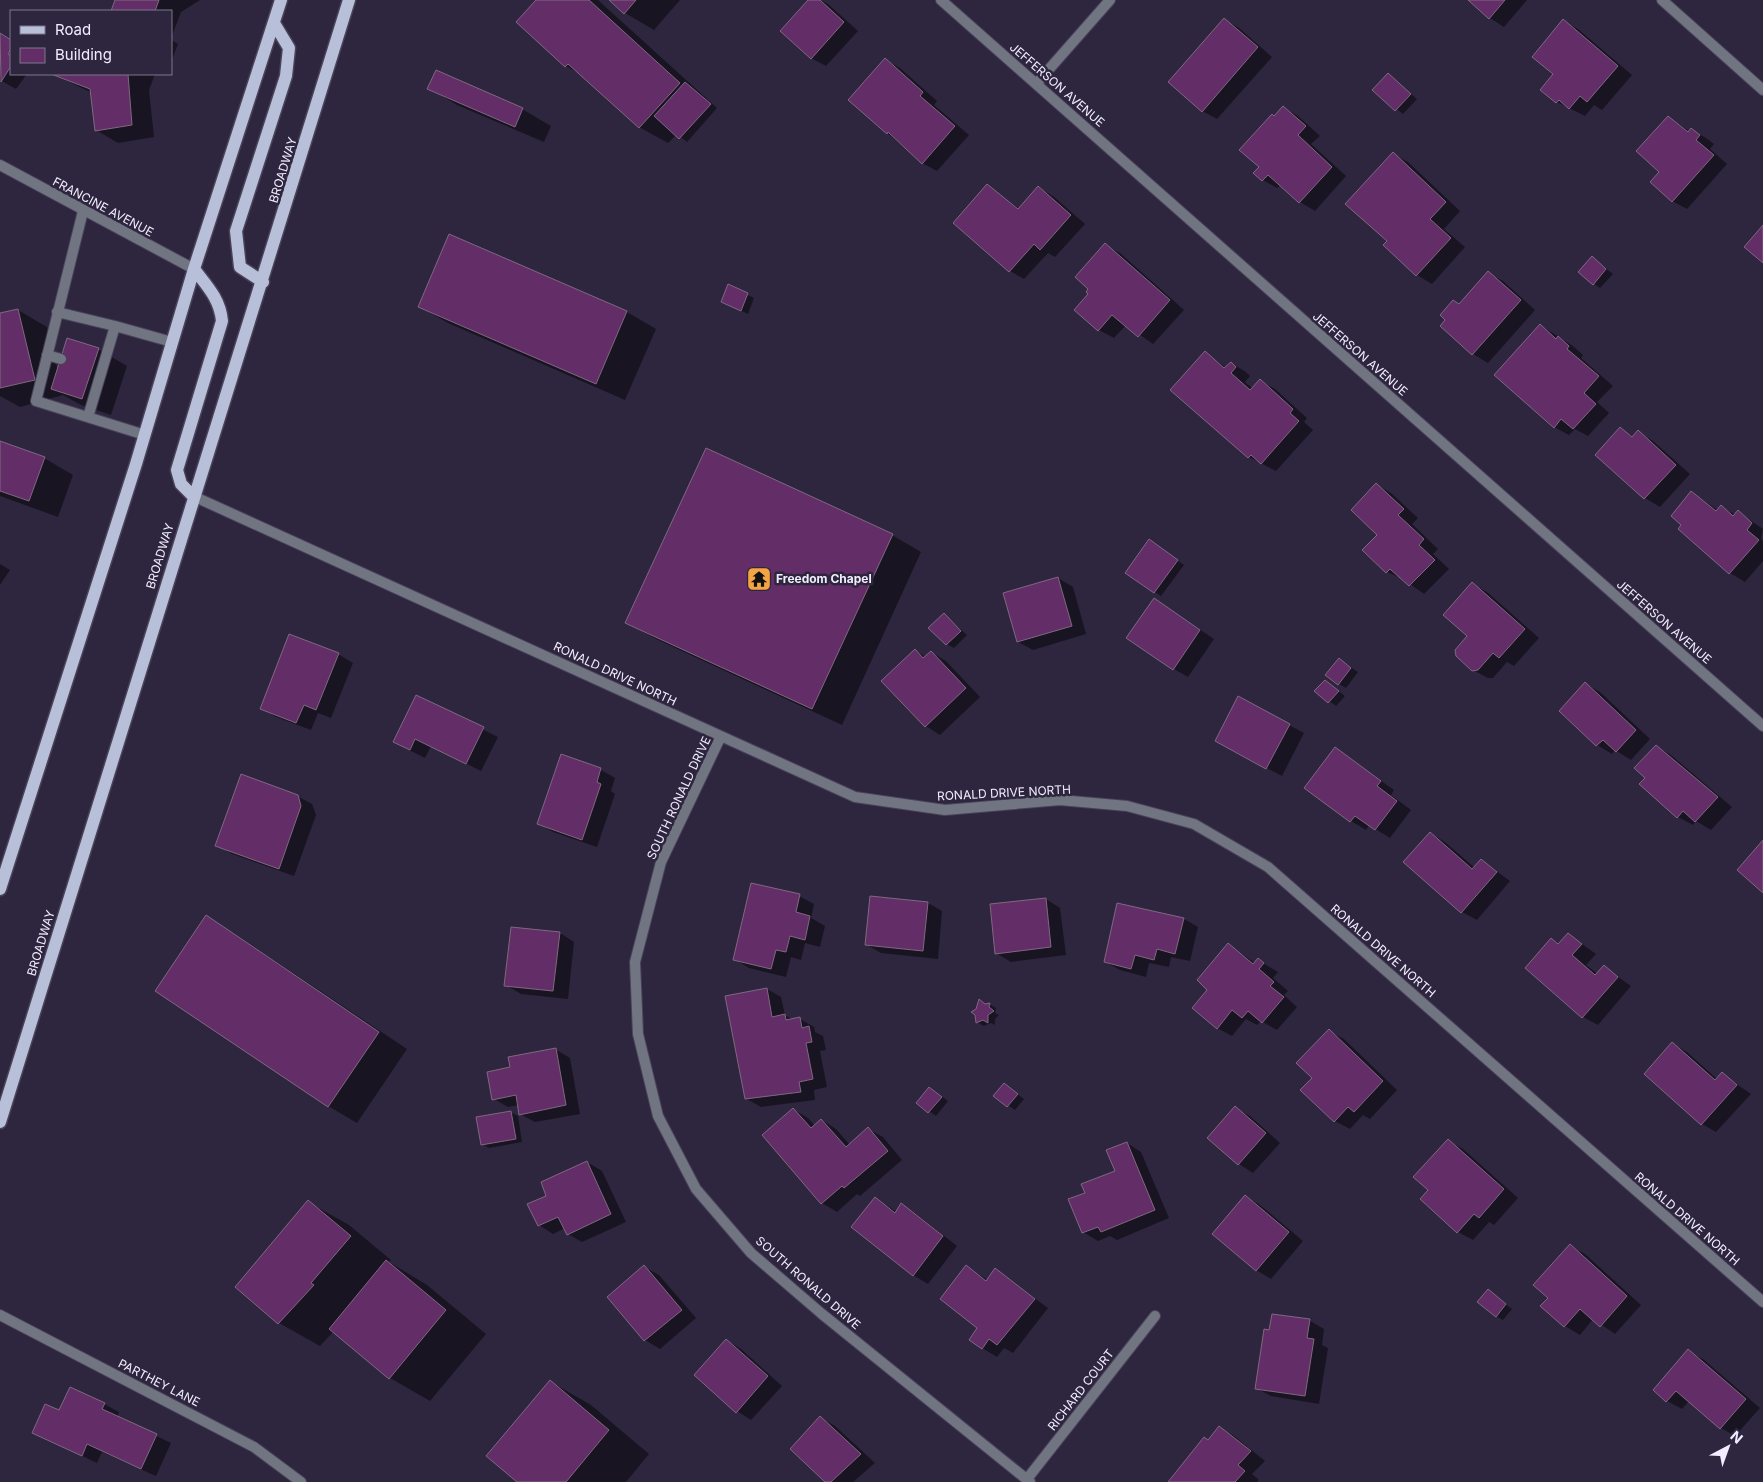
<svg xmlns="http://www.w3.org/2000/svg" width="1763" height="1482" font-family="Inter,sans-serif">
  <style>
    .shadow { fill: #0007 }
    .building { fill: #632e67; stroke: #7f6880 }
    .lines { fill: none; stroke-linecap: round; stroke-linejoin: round }
    .service-casing { stroke: #49425a; stroke-width: 12 }
    .minor-casing { stroke: #49425a; stroke-width: 12 }
    .primary-casing { stroke: #49425a; stroke-width: 15 }
    .service { stroke: #717582; stroke-width: 10 }
    .minor { stroke: #717582; stroke-width: 10 }
    .primary { stroke: #b7bfd9; stroke-width: 12 }
    .labels { text-anchor: middle; stroke-width: 5; stroke-linejoin: round; paint-order: stroke }
    .street-label { font-size: 12px; fill: #f2edfe; stroke: #2e263f }
    .poi-label { font-size: 12px; font-weight: bold; fill: #f2edfe; stroke: #2e263f; text-anchor: start }
  </style>
  <rect width="100%" height="100%" fill="#2e263f"/>
  <path class="shadow" d="M117 0H200L181 12 171 38V11H112Z
    M537 0H598L717 108 687 142 677 134 668 143 639 127 585 77 566 66 518 22Z
    M610 0H680L654 30 625 13Z
    M810 0H821L828 4 858 31 826 66 811 58Z
    M1470 0H1527L1504 27 1490 18Z
    M1224 19 1239 28 1272 57 1217 119 1202 111Z
    M1563 21 1578 29 1632 75 1602 110 1594 105 1585 116 1557 102 1555 74Z
    M0 34 11 41V74H27L16 89 0 80Z
    M171 40 178 44 171 62Z
    M885 60 900 68 937 101 934 105 969 135 937 171 922 163 849 100Z
    M53 74H155L149 90 154 137 118 143 96 130 92 93Z
    M1388 74 1417 99 1403 114 1374 90Z
    M429 88 522 109 551 126 544 142 457 105Z
    M1284 108 1298 116 1320 136 1311 144 1346 176 1315 211 1300 202 1281 185 1277 188 1263 180 1260 167 1275 117Z
    M1669 117 1690 132 1692 130 1706 138 1714 144 1710 149 1727 164 1687 209 1672 201 1661 172Z
    M1393 154 1408 162 1460 211 1444 229 1465 247 1432 284 1417 275 1384 245 1388 241Z
    M987 186 1020 209 1039 188 1053 196 1085 224 1055 257 1048 253 1024 279 1010 271Z
    M450 236 627 312 656 329 625 400 448 323 420 307Z
    M1105 245 1120 253 1184 310 1153 344 1126 325 1114 338 1099 330 1076 310 1089 294Z
    M1592 258 1613 274 1600 288 1593 283Z
    M1488 273 1503 281 1535 310 1488 363 1473 354 1441 326Z
    M729 286 754 298 748 314 729 305Z
    M18 310 47 327 58 372 98 349 127 366 111 415 81 405 63 395 20 407 0 396V314Z
    M1540 325 1573 346 1583 355 1581 358 1613 386 1597 402 1609 413 1588 436 1575 429 1569 435 1554 427Z
    M1205 353 1227 368 1231 363 1246 372 1250 376 1245 382 1253 389 1260 381 1275 389 1307 418 1304 422 1313 430 1276 471 1249 457Z
    M1620 429 1634 437 1638 432 1653 441 1690 474 1660 507 1645 498 1596 455Z
    M0 443 44 458 73 475 58 517 0 496Z
    M1377 485 1391 493 1418 518 1412 524 1438 549 1433 554 1449 569 1424 594 1403 579 1387 572 1364 550 1378 534Z
    M1692 493 1718 510 1721 507 1736 515 1738 512 1763 529 1761 539 1763 541V561L1745 582 1730 573 1679 529 1683 525Z
    M892 535 921 552 842 725 656 639 627 623Z
    M1156 545 1184 565 1161 596 1155 592Z
    M0 564 10 570 0 585Z
    M1058 578 1073 587 1086 634 1033 650 1018 642Z
    M1472 584 1487 592 1539 638 1514 666 1507 662 1493 678H1488L1473 670 1469 636Z
    M1154 599 1214 639 1188 677 1174 669Z
    M944 615 967 635 954 648 947 644Z
    M915 650 926 657 931 652 946 661 980 697 940 735 926 726Z
    M338 654 353 663 331 718 318 713 311 730 276 717 261 708Z
    M1339 660 1358 672 1346 688 1339 684Z
    M1325 681 1345 696 1336 706 1316 691Z
    M1586 684 1600 692 1650 739 1631 760 1615 750 1612 754 1597 745 1560 711Z
    M416 696 498 737 481 771 431 746 425 758 409 750Z
    M1239 698 1304 733 1282 776 1231 749Z
    M1656 746 1671 755 1732 807 1711 830 1696 821 1693 825 1678 817 1647 778Z
    M1336 749 1394 790 1391 795 1411 810 1390 838 1369 825 1366 830 1351 821 1306 788Z
    M562 756 601 770 615 778 611 791 615 794 597 847 553 832 538 823Z
    M297 796 312 804 316 815 294 876 232 854 217 845Z
    M1430 833 1445 842 1475 868 1481 860 1510 881 1477 920 1462 912Z
    M799 896 814 904 811 918 825 926 820 947 805 943 801 960 791 957 786 977 749 968 734 959Z
    M1046 899 1060 908 1066 955 1011 962 996 953Z
    M928 903 942 911 938 959 881 953 867 945Z
    M1118 905 1184 919 1198 927 1190 961 1171 957 1169 967 1149 963 1146 977 1120 970 1105 962Z
    M206 917 235 934 407 1049 357 1123 328 1106Z
    M560 933 574 942 568 999 521 994 506 985Z
    M1568 934 1596 954 1586 965 1598 974 1604 967 1631 986 1598 1025 1583 1017 1552 940 1560 944Z
    M1228 944 1255 963 1258 960 1278 972 1273 978 1288 991 1284 995 1297 1007 1277 1030 1261 1021 1257 1025 1246 1019 1232 1036 1217 1028 1209 989Z
    M767 989 781 997 785 1015 793 1020 800 1019 814 1027 815 1032 823 1036 826 1050 820 1051 827 1087 814 1090 815 1100 761 1107 747 1099Z
    M989 1004 996 1008 995 1013 999 1015 995 1019V1025L991 1023 984 1026 977 1022 986 1005Z
    M1329 1031 1344 1039 1397 1090 1370 1119 1363 1115 1350 1129 1335 1121 1313 1078Z
    M1673 1044 1687 1052 1717 1079 1722 1074 1751 1094 1716 1132 1702 1124Z
    M555 1049 570 1058 580 1114 535 1122 520 1114 519 1105 508 1107 494 1099 511 1068Z
    M1004 1084 1024 1099 1015 1110 995 1096Z
    M930 1088 948 1101 936 1116 918 1103Z
    M1235 1108 1250 1116 1280 1143 1253 1173 1239 1164 1208 1138Z
    M793 1109 808 1118 815 1126 822 1120 836 1129 850 1145 868 1129 883 1137 902 1160 860 1196 857 1194 837 1212 822 1203 763 1135Z
    M510 1112 518 1116 522 1142 489 1148 482 1144Z
    M1448 1141 1463 1149 1518 1198 1494 1225 1489 1222 1473 1240 1458 1232 1430 1190Z
    M1127 1143 1141 1152 1169 1218 1117 1240 1110 1236 1098 1241 1083 1232 1086 1193 1117 1171Z
    M587 1162 602 1171 626 1222 582 1242 568 1234 565 1228 553 1234 539 1225 548 1196Z
    M1245 1196 1260 1205 1303 1241 1271 1279 1256 1270Z
    M875 1198 897 1212 902 1205 916 1214 957 1246 928 1284 913 1275Z
    M308 1202 349 1225 391 1260 389 1262 427 1285 486 1334 430 1401 390 1378 334 1331 320 1346 279 1323Z
    M1570 1246 1585 1254 1641 1305 1615 1334 1593 1319 1580 1335 1565 1326 1542 1306 1550 1298Z
    M644 1267 659 1275 696 1318 660 1349 645 1340 609 1297Z
    M966 1267 988 1280 996 1270 1048 1308 1013 1353 1004 1348 997 1357 982 1348Z
    M1488 1291 1512 1309 1503 1320 1496 1316Z
    M1310 1321 1324 1329 1322 1345 1328 1348 1319 1404 1271 1396 1256 1388 1270 1332Z
    M726 1340 741 1349 782 1386 751 1420 737 1411Z
    M1688 1351 1703 1359 1760 1408 1735 1436 1721 1428 1689 1401 1682 1409 1667 1401Z
    M551 1382 591 1405 649 1454 626 1482H519Z
    M104 1404 119 1412 117 1417 171 1443 156 1476 102 1452 97 1463 34 1433 60 1412Z
    M821 1418 835 1426 875 1463 853 1482H827Z
    M1220 1428 1234 1436 1265 1461 1252 1474 1259 1480 1257 1482H1170Z"/>
  <path class="building" d="M115 0H159L155 11H111Z
    M536 0H589L680 83 639 128 568 64 565 67 516 22Z
    M609 0H636L624 14Z
    M808 0H820L844 22 811 59 780 31Z
    M1468 0H1505L1489 19Z
    M1224 18 1258 47 1202 112 1168 82Z
    M1563 19 1618 66 1587 102 1580 96 1569 109 1559 100 1556 103 1540 90 1553 74 1532 57Z
    M0 33 11 40V49L8 54 11 56V66L1 82Z
    M885 58 923 92 920 96 955 126 922 164 888 132 887 134 848 100Z
    M436 70 523 108 515 127 427 89Z
    M1388 73 1411 94 1395 111 1372 90Z
    M51 74H128L132 125 95 131 90 89Z
    M685 82 711 104 679 139 654 116Z
    M1283 106 1306 126 1298 135 1332 167 1299 203 1268 175 1262 181 1253 173 1259 167 1239 150 1272 114 1274 116Z
    M1668 116 1688 132 1691 128 1700 135 1696 140 1714 155 1672 202 1650 182 1659 172 1636 151Z
    M1393 152 1446 202 1430 219 1451 238 1416 276 1383 245 1387 241 1345 204Z
    M987 184 1018 209 1038 186 1071 215 1040 250 1034 244 1009 272 953 223Z
    M1763 225V263L1744 247Z
    M449 234 627 311 596 384 418 307Z
    M1105 243 1170 300 1138 337 1112 315 1098 331 1074 310 1088 294 1086 292 1088 289 1075 277Z
    M1592 256 1606 269 1593 285 1578 272Z
    M1488 271 1521 300 1472 355 1440 326 1445 320 1440 315 1453 300 1459 304Z
    M728 284 748 293 741 311 721 302Z
    M18 309 35 380 0 388V313Z
    M1540 324 1556 339 1558 336 1569 346 1567 349 1599 376 1584 393 1596 404 1573 429 1561 419 1554 428 1494 375Z
    M67 338 99 348 82 399 51 389Z
    M1205 351 1224 368 1231 362 1236 367 1231 373 1250 390 1260 379 1293 409 1290 413 1299 421 1261 464 1251 455 1248 458 1170 390Z
    M1620 427 1632 437 1638 430 1676 465 1644 499 1595 455Z
    M0 441 45 457 29 501 0 491Z
    M706 448 893 534 812 709 625 623Z
    M1376 483 1404 509 1398 515 1424 539 1419 545 1435 560 1409 586 1390 569 1386 573 1362 550 1377 535 1351 510Z
    M1691 491 1716 511 1721 505 1733 516 1738 510 1752 523 1747 530 1759 540 1729 574 1678 529 1681 525 1671 516Z
    M1149 539 1178 560 1154 593 1125 573Z
    M1058 577 1072 626 1017 642 1003 593Z
    M1472 582 1525 629 1499 658 1493 653 1478 670 1472 671 1456 656 1455 650 1467 636 1443 615Z
    M1154 598 1200 630 1173 670 1126 638Z
    M944 613 961 631 946 645 928 628Z
    M289 634 339 653 316 710 304 705 296 723 260 709Z
    M915 649 923 658 931 651 966 688 925 727 881 681Z
    M1339 658 1351 668 1338 685 1325 675Z
    M1325 680 1339 691 1328 703 1314 691Z
    M1585 682 1636 730 1616 752 1603 740 1596 746 1559 711Z
    M416 695 484 727 466 764 415 739 410 750 393 742Z
    M1238 696 1290 724 1266 769 1215 741Z
    M1656 745 1718 797 1695 822 1683 811 1677 818 1639 784 1645 778 1634 768Z
    M1335 747 1381 781 1377 786 1397 801 1375 830 1355 816 1350 822 1304 788Z
    M561 754 601 768 597 782 601 784 582 840 537 824Z
    M241 774 298 795 301 806 279 869 215 846Z
    M1430 832 1472 869 1481 859 1497 872 1461 913 1403 862Z
    M1763 840V893L1737 870Z
    M751 883 800 894 796 912 810 916 805 940 790 936 786 952 776 950 771 969 733 960Z
    M870 896 928 902 923 951 865 945Z
    M1046 898 1051 947 995 954 990 904Z
    M1117 903 1184 918 1175 954 1157 949 1154 960 1135 955 1131 969 1104 962Z
    M206 915 379 1032 328 1107 155 991Z
    M511 927 560 932 553 991 504 986Z
    M1568 933 1582 944 1572 955 1595 975 1604 965 1618 977 1582 1018 1525 968 1551 938 1558 944Z
    M1228 943 1253 964 1258 958 1264 963 1259 969 1274 982 1270 986 1284 997 1262 1023 1248 1011 1242 1018 1232 1010 1217 1029 1192 1008 1207 990 1197 980Z
    M767 988 772 1017 785 1014 786 1020 800 1017 802 1028 809 1026 812 1042 806 1043 813 1079 799 1082 801 1092 745 1099 725 996Z
    M979 999 985 1004 990 1003 989 1007 994 1011 988 1015V1023L983 1020 976 1023 975 1015 971 1012 976 1009Z
    M1329 1029 1383 1081 1354 1112 1348 1107 1334 1122 1300 1090 1312 1078 1296 1063Z
    M1672 1042 1715 1080 1722 1072 1737 1085 1701 1125 1644 1074Z
    M556 1048 566 1105 519 1115 516 1095 492 1100 487 1072 510 1067 508 1057Z
    M1004 1083 1018 1094 1007 1107 993 1096Z
    M929 1087 942 1097 928 1113 916 1103Z
    M1235 1106 1266 1133 1238 1165 1207 1138Z
    M793 1108 811 1128 821 1119 846 1147 868 1127 888 1151 844 1188 842 1186 821 1204 762 1135Z
    M511 1111 516 1139 481 1145 476 1117Z
    M1448 1139 1504 1189 1479 1218 1474 1214 1457 1233 1420 1199 1428 1190 1413 1177Z
    M1127 1142 1155 1210 1101 1232 1098 1227 1082 1233 1068 1199 1085 1193 1081 1184 1115 1171 1106 1150Z
    M587 1161 611 1214 567 1235 558 1217 538 1226 527 1204 546 1196 541 1182Z
    M1245 1195 1289 1232 1256 1271 1212 1234Z
    M875 1197 895 1213 901 1203 943 1236 913 1276 851 1227Z
    M308 1200 351 1236 311 1283 314 1285 278 1324 235 1287Z
    M1570 1244 1627 1296 1600 1327 1580 1309 1564 1327 1540 1306 1548 1298 1533 1285Z
    M386 1260 446 1310 389 1379 329 1329Z
    M644 1265 682 1310 644 1341 607 1297Z
    M966 1265 986 1281 995 1268 1035 1299 997 1345 989 1339 982 1349 969 1340 977 1328 940 1299Z
    M1488 1289 1506 1304 1496 1317 1477 1302Z
    M1272 1314 1310 1319 1307 1338 1314 1339 1305 1396 1255 1389 1264 1329 1269 1330Z
    M726 1339 768 1376 736 1413 694 1375Z
    M1688 1349 1746 1399 1720 1429 1676 1391 1666 1402 1653 1390Z
    M550 1380 609 1430 566 1482H517L486 1456Z
    M70 1387 105 1403 102 1409 157 1434 141 1469 87 1444 82 1456 32 1433 45 1404 59 1410Z
    M820 1416 861 1454 831 1482H825L790 1449Z
    M1219 1426 1251 1451 1238 1465 1245 1471 1235 1482H1168L1204 1437 1208 1440Z"/>
  <g class="lines">
    <defs>
      <path id="service" d="M83 211 36 401 145 435
        M57 312 115 326 88 417
        M115 326 172 342
        M47 355 61 359"/>
      <path id="minor" d="M941 0 1763 726
        M1662 0 1763 90
        M1036 84 1110 0
        M0 165 194 269
        M193 496 855 797 945 810 1060 800 1127 806 1194 824 1268 867 1763 1302
        M721 736 661 862 635 962 638 1034 658 1116 696 1189 751 1253 822 1314 1030 1482
        M0 1315 254 1447 301 1482
        M1027 1479 1155 1316"/>
      <path id="primary" d="M263 282 240 267 236 231 286 76 289 48 274 23
        M193 496 181 484 177 470 222 321C220 299 207 286 194 269
        M0 889 136 464 194 269 281 0
        M0 1122 349 0"/>
    </defs>
    <use href="#service" class="service-casing"/>
    <use href="#minor" class="minor-casing"/>
    <use href="#primary" class="primary-casing"/>
    <use href="#service" class="service"/>
    <use href="#minor" class="minor"/>
    <use href="#primary" class="primary"/>
  </g>
  <defs>
    <symbol id="temple-square" viewBox="-11 -11 22 22"><rect x="-9" y="-9" width="18" height="18" rx="4" fill="#f3a443" stroke="#2e263f"/><path d="M0-6L5-2H3V0L6.5 2.5H4V6H1.5V3h-3V6H-4V2.5H-6.5L-3 0V-2H-5Z" fill="#111"/></symbol>
  </defs>
  <g fill-rule="evenodd">
    <use href="#temple-square" x="745" y="565" width="28" height="28"/>
  </g>
  <g class="labels">
    <g class="street-label">
      <text transform="translate(1057 85) rotate(41)" y="4">JEFFERSON AVENUE</text>
      <text transform="translate(283 170) rotate(-73)" y="4">BROADWAY</text>
      <text transform="translate(103 207) rotate(28)" y="4">FRANCINE AVENUE</text>
      <text transform="translate(1360 354) rotate(41)" y="4">JEFFERSON AVENUE</text>
      <text transform="translate(160 556) rotate(-73)" y="4">BROADWAY</text>
      <text transform="translate(1664 622) rotate(41)" y="4">JEFFERSON AVENUE</text>
      <text transform="translate(615 674) rotate(25)" y="4">RONALD DRIVE NORTH</text>
      <text transform="translate(1004 793) rotate(-3)" y="4">RONALD DRIVE NORTH</text>
      <text transform="translate(679 798) rotate(-65)" y="4">SOUTH RONALD DRIVE</text>
      <text transform="translate(41 943) rotate(-73)" y="4">BROADWAY</text>
      <text transform="translate(1383 951) rotate(41)" y="4">RONALD DRIVE NORTH</text>
      <text transform="translate(1687 1219) rotate(41)" y="4">RONALD DRIVE NORTH</text>
      <text transform="translate(808 1283) rotate(41)" y="4">SOUTH RONALD DRIVE</text>
      <text transform="translate(159 1383) rotate(27)" y="4">PARTHEY LANE</text>
      <text transform="translate(1081 1390) rotate(-52)" y="4">RICHARD COURT</text>
    </g>
    <g class="poi-label">
      <text x="776" y="583">Freedom Chapel</text>
    </g>
  </g>
  <rect x="10" y="10" width="162" height="65" fill="#2e263f" stroke="#7c768b"/>
  <rect x="20" y="26" width="25" height="8" fill="#b7bfd9" stroke="#7c768b"/>
  <text x="55" y="35" font-size="15" fill="#f2edfe">Road</text>
  <rect x="20" y="48" width="25" height="15" fill="#632e67" stroke="#7c768b"/>
  <text x="55" y="60" font-size="15" fill="#f2edfe">Building</text>
  <g transform="translate(1728 1447) rotate(41)" stroke="#2e263f" stroke-width="4" paint-order="stroke">
  <path d="M0-4L9 19L0 12L-9 19Z" fill="#f2edfe"/>
  <text y="-8" font-size="14" font-weight="bold" text-anchor="middle" fill="#f2edfe">N</text>
  </g>
</svg>
